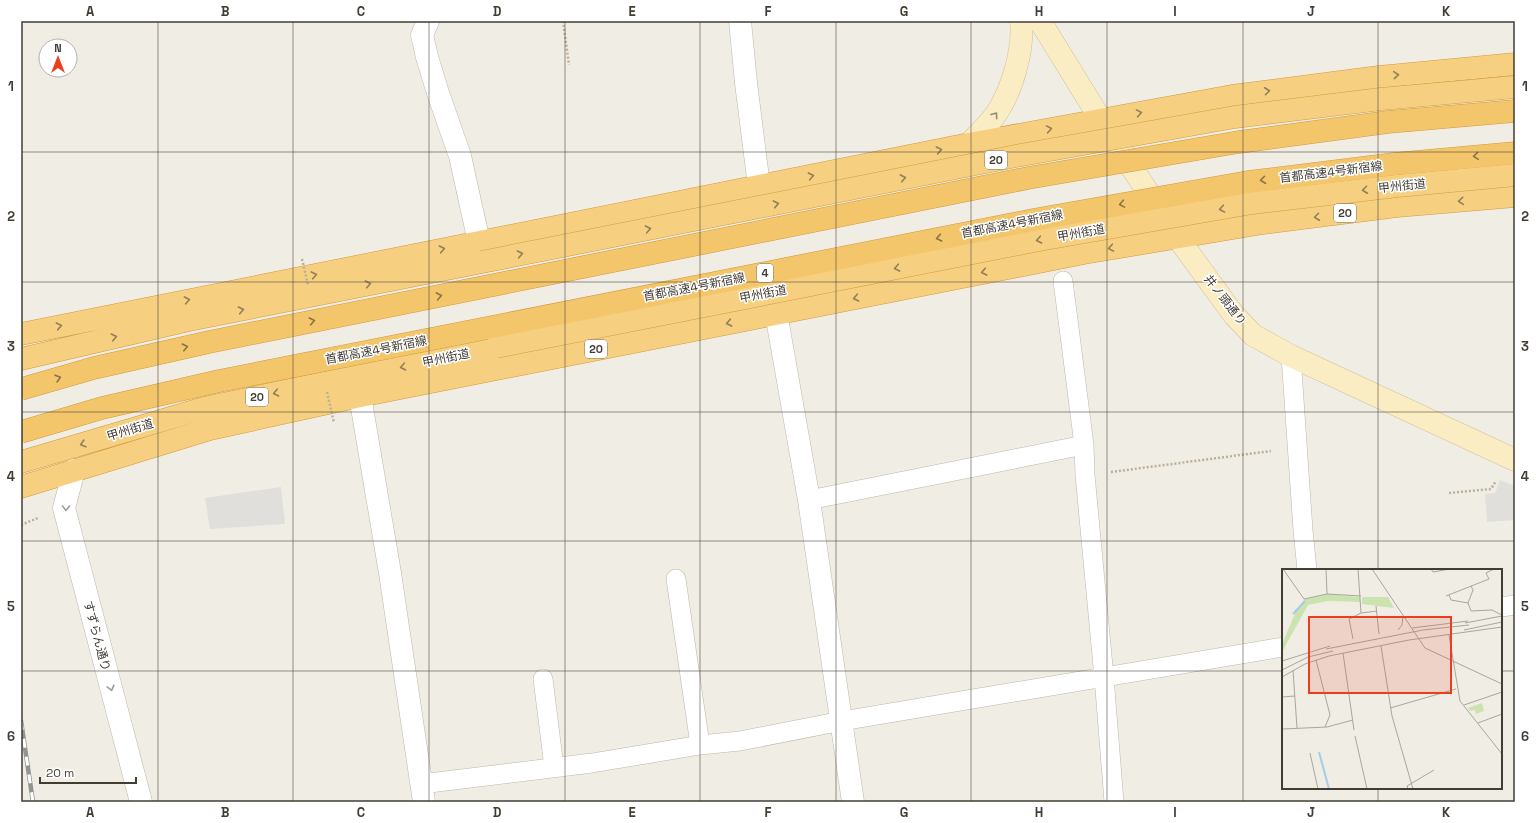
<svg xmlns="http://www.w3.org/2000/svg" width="1536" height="823" font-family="'Space Grotesk','Noto Sans JP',sans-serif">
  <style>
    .parking { fill: #e1dfdc }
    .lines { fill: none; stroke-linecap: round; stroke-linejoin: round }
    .service-casing { stroke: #beb7aa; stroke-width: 20 }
    .minor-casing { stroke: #beb7aa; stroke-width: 23 }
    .secondary-casing { stroke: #d1c198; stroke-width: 23 }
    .trunk-casing { stroke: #d29a3c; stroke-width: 23 }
    .path { stroke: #bcaf99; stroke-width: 2.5; stroke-dasharray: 2 2; stroke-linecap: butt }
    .service { stroke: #fff; stroke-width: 19 }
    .minor { stroke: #fff; stroke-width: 22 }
    .secondary { stroke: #fbedc3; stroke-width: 22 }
    .trunk { stroke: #f6d080; stroke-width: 22 }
    .rail-casing { stroke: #939393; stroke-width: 4.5 }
    .rail { stroke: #fff; stroke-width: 3; stroke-dasharray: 9; stroke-linecap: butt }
    .trunk-bridge-casing { stroke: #d29a3c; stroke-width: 23; stroke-linecap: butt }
    .motorway-bridge-casing { stroke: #d29a3c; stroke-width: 23; stroke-linecap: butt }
    .path-bridge { stroke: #bcaf99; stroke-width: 2.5; stroke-dasharray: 2 2; stroke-linecap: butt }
    .trunk-bridge { stroke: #f6d080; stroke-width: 22 }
    .motorway-bridge { stroke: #f4c66b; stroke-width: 22 }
    .oneway { stroke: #937f56 }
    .oneway2 { stroke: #958c74 }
    .oneway3 { stroke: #89734a }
    .oneway4 { stroke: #a09e9a }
    .grid { fill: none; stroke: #423c34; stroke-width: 1; stroke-opacity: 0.55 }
    .labels { text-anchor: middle; stroke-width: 3; stroke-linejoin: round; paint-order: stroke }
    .shield { fill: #fff; stroke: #7b7671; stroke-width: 1 }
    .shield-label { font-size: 11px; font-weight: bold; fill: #423c34 }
    .street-label { font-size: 12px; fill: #423c34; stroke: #fff }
    .inset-river { fill: none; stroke: #a3cdea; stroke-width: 2 }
    .inset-road { fill: none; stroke: #aaa69e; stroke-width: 1 }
    .view { fill: #ec3d1f; fill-opacity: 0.15; stroke: #ec3d1f; stroke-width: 2 }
    .inset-edge { fill: none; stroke: #423c34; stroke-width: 2 }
    .neatline { fill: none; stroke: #423c34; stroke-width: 1.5 }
    .grid-label { font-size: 13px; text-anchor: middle; font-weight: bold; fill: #423c34 }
  </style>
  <rect width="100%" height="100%" fill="#f0ede4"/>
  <path class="parking" d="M1500 480 1515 486V520L1487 522 1485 494 1495 493Z
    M281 487 285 524 210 529 205 498Z"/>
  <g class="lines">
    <defs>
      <path id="service" d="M1063 281 1084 445 1085 475 1104 677 1114 802
        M1291 356 1303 530 1307 570
        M809 500 1084 445
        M676 579 700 745
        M1501 607 1515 605
        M543 679 554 767
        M421 784 592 763 700 745 740 741 842 721 1283 647"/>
      <path id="minor" d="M428 21 422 35 427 57 438 93 460 156 479 242
        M740 21 746 83 759 186
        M776 313 809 500 853 802
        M360 396 390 573 424 802
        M74 470 64 508 141 802"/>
      <path id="secondary" d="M1040 21 1101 120 1177 237 1234 315 1253 335 1291 356 1515 460
        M969 144C978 134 989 125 996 114 1012 91 1024 49 1021 21"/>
      <path id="trunk" d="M21 334 969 144 1232 96 1379 77 1515 64
        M21 359 189 320 482 262
        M21 462 204 408 496 347
        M21 487 210 429 360 396 1084 253 1263 223 1397 206 1515 196"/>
    </defs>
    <use href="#service" class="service-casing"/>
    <use href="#minor" class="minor-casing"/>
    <use href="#secondary" class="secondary-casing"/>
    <use href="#trunk" class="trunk-casing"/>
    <path class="path" d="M563 21 569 65
      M1111 472 1271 451
      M1449 493 1491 489 1496 481
      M21 525 38 518"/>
    <use href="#service" class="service"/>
    <use href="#minor" class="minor"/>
    <use href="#secondary" class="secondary"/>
    <use href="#trunk" class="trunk"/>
    <defs>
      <path id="rail" d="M21 721 33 802"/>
    </defs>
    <use href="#rail" class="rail-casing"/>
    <use href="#rail" class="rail"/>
    <defs>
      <path id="trunk-bridge" d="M482 262 1016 156 1235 117 1381 99 1515 87
        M496 347 1039 240 1252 203 1397 186 1515 175"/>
      <path id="motorway-bridge" d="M21 389 94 368 209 342 1028 178 1239 142 1388 122 1515 111
        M21 432 102 408 219 381 1033 220 1248 182 1394 164 1515 153"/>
    </defs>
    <use href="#trunk-bridge" class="trunk-bridge-casing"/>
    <use href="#motorway-bridge" class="motorway-bridge-casing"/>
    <path class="path-bridge" d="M302 259 308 285
      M327 392 334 423"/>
    <use href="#trunk-bridge" class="trunk-bridge"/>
    <use href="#motorway-bridge" class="motorway-bridge"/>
  </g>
  <defs><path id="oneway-chevron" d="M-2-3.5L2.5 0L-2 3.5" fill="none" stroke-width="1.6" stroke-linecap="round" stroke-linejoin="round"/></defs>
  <g class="oneway">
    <use href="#oneway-chevron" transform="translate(1396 75) rotate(-5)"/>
    <use href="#oneway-chevron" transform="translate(1267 91) rotate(-7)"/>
    <use href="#oneway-chevron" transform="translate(1139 113) rotate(-10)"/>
    <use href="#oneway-chevron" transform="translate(1049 129) rotate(-10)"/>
    <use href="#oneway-chevron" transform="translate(939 150) rotate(-11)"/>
    <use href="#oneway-chevron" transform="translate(811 176) rotate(-11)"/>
    <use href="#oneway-chevron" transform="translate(903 178) rotate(-11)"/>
    <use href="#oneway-chevron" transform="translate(1365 190) rotate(173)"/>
    <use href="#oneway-chevron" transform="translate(1461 201) rotate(175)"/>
    <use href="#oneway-chevron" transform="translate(776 204) rotate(-11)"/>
    <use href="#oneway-chevron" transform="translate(1222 209) rotate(170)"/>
    <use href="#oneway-chevron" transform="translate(1317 217) rotate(173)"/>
    <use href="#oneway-chevron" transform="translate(648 229) rotate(-11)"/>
    <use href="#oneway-chevron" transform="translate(1039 240) rotate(169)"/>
    <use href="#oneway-chevron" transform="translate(1111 248) rotate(170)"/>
    <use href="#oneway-chevron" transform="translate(442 249) rotate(-11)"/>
    <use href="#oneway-chevron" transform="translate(520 254) rotate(-11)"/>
    <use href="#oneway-chevron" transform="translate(897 268) rotate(169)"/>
    <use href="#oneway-chevron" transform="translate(984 272) rotate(169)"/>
    <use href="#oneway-chevron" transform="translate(314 275) rotate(-11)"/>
    <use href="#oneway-chevron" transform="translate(368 284) rotate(-11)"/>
    <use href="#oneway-chevron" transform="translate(856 298) rotate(169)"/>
    <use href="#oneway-chevron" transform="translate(187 300) rotate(-11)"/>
    <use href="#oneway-chevron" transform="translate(241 310) rotate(-11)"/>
    <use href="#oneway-chevron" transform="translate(729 323) rotate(169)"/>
    <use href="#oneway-chevron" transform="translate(59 326) rotate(-11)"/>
    <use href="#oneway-chevron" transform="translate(114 337) rotate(-13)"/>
    <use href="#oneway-chevron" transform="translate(403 367) rotate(168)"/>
    <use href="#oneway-chevron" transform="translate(276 393) rotate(168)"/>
    <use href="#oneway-chevron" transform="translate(83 444) rotate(163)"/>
  </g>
  <use class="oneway2" href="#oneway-chevron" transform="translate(995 115) rotate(-54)"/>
  <g class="oneway3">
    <use href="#oneway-chevron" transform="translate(1476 156) rotate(175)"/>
    <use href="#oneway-chevron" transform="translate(1263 180) rotate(173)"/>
    <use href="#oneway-chevron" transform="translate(1122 204) rotate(170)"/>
    <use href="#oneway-chevron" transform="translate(939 238) rotate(169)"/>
    <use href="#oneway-chevron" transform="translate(439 296) rotate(-11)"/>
    <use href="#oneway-chevron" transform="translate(312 321) rotate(-11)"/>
    <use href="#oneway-chevron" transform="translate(185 347) rotate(-13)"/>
    <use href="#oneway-chevron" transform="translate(58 378) rotate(-16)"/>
  </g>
  <g class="oneway4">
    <use href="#oneway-chevron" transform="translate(66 508) rotate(90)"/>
    <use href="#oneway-chevron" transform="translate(111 688) rotate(75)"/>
  </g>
  <path class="grid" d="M158 21V802M293 21V802M429 21V802M565 21V802M700 21V802M836 21V802M971 21V802M1107 21V802M1243 21V802M1378 21V570M21 152H1515M21 282H1515M21 412H1515M21 541H1515M21 671H1283M1501 671H1515M1378 788V802"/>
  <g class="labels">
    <g class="shield">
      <rect x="985" y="151" width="22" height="18" rx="3"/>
      <rect x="1334" y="204" width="22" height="18" rx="3"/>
      <rect x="757" y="264" width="16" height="18" rx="3"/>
      <rect x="585" y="340" width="22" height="18" rx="3"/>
      <rect x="246" y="388" width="22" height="18" rx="3"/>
    </g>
    <g class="shield-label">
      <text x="996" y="164">20</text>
      <text x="1345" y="217">20</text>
      <text x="765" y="277">4</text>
      <text x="596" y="353">20</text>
      <text x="257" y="401">20</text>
    </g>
    <g class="street-label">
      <text transform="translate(1331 172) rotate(-7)" y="4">首都高速4号新宿線</text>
      <text transform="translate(1402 186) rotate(-6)" y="4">甲州街道</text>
      <text transform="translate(1012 224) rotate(-11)" y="4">首都高速4号新宿線</text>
      <text transform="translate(1081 233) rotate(-10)" y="4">甲州街道</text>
      <text transform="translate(694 287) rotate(-11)" y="4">首都高速4号新宿線</text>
      <text transform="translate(763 294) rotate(-11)" y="4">甲州街道</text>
      <text transform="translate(1225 300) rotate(52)" y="4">井ノ頭通り</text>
      <text transform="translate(376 350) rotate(-11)" y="4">首都高速4号新宿線</text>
      <text transform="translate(446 358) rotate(-12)" y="4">甲州街道</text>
      <text transform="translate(130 430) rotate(-17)" y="4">甲州街道</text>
      <text transform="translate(97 636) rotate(75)" y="4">すずらん通り</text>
    </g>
  </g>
  <g transform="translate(1282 569)">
    <rect width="220" height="220" fill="#f0ede4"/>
    <path d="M46 25 78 28V33L46 32 26 36 0 83V75L15 40 23 30ZM80 28H106L112 39 80 35ZM200 134 202 142 194 145 193 141 188 142 186 139Z" fill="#cbe3ae"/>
    <path class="inset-river" d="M11 45 23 32M37 183 47 220"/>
    <path class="inset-road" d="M1 0 22 30 45 25 79 27M44 0 45 25M76 0 79 44M90 0 143 79 220 115M149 0 151 3 168 0M189 17 191 21 186 34 189 42 210 41 220 46M167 26 169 31 186 34M164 27 207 10 204 4 212 0M94 37 97 65M183 54 220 47M130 59 186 52M116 61 120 56 121 47M182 61 220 53M167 66 178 132 220 185M71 70 67 50 79 44 95 42M99 77 110 147 131 220M44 80 141 61 187 56M61 84 72 161M34 91 48 146 43 158M0 92 48 77M0 101 26 88 51 82M11 101 15 159M0 108 23 95 47 87 127 71 220 58M0 128 13 127M182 136 220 123M108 139 174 120M196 154 220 145M0 160 45 158 71 151M73 167 85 220M28 184 36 220M126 220 125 217 152 201"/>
    <path class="view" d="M27 48H169V124H27Z"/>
    <rect width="220" height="220" class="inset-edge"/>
  </g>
  <rect width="1536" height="823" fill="none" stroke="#ffffff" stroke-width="44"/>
  <g transform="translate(58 58)"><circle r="19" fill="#ffffff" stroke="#b3b1ae"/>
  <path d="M0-3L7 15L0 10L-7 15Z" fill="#ec3d1f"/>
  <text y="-6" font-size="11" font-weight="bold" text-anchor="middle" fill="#423c34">N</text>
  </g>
  <path d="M40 777v6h96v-6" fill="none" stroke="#423c34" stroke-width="2"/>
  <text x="46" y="777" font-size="12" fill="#423c34" stroke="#ffffff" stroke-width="3" paint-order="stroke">20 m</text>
  <rect x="22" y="22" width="1492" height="779" class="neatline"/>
  <g class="grid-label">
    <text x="90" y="16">A</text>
    <text x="225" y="16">B</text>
    <text x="361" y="16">C</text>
    <text x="497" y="16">D</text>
    <text x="632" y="16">E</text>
    <text x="768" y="16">F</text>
    <text x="904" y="16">G</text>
    <text x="1039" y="16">H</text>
    <text x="1175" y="16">I</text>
    <text x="1311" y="16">J</text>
    <text x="1446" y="16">K</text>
    <text x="11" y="91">1</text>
    <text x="1525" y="91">1</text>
    <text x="11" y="221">2</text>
    <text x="1525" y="221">2</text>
    <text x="11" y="351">3</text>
    <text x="1525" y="351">3</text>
    <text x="11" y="481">4</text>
    <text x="1525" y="481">4</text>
    <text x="11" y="611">5</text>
    <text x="1525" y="611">5</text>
    <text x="11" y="741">6</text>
    <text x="1525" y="741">6</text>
    <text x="90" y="817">A</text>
    <text x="225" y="817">B</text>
    <text x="361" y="817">C</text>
    <text x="497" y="817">D</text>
    <text x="632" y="817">E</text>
    <text x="768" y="817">F</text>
    <text x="904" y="817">G</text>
    <text x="1039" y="817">H</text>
    <text x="1175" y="817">I</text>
    <text x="1311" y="817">J</text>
    <text x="1446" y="817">K</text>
  </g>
</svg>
